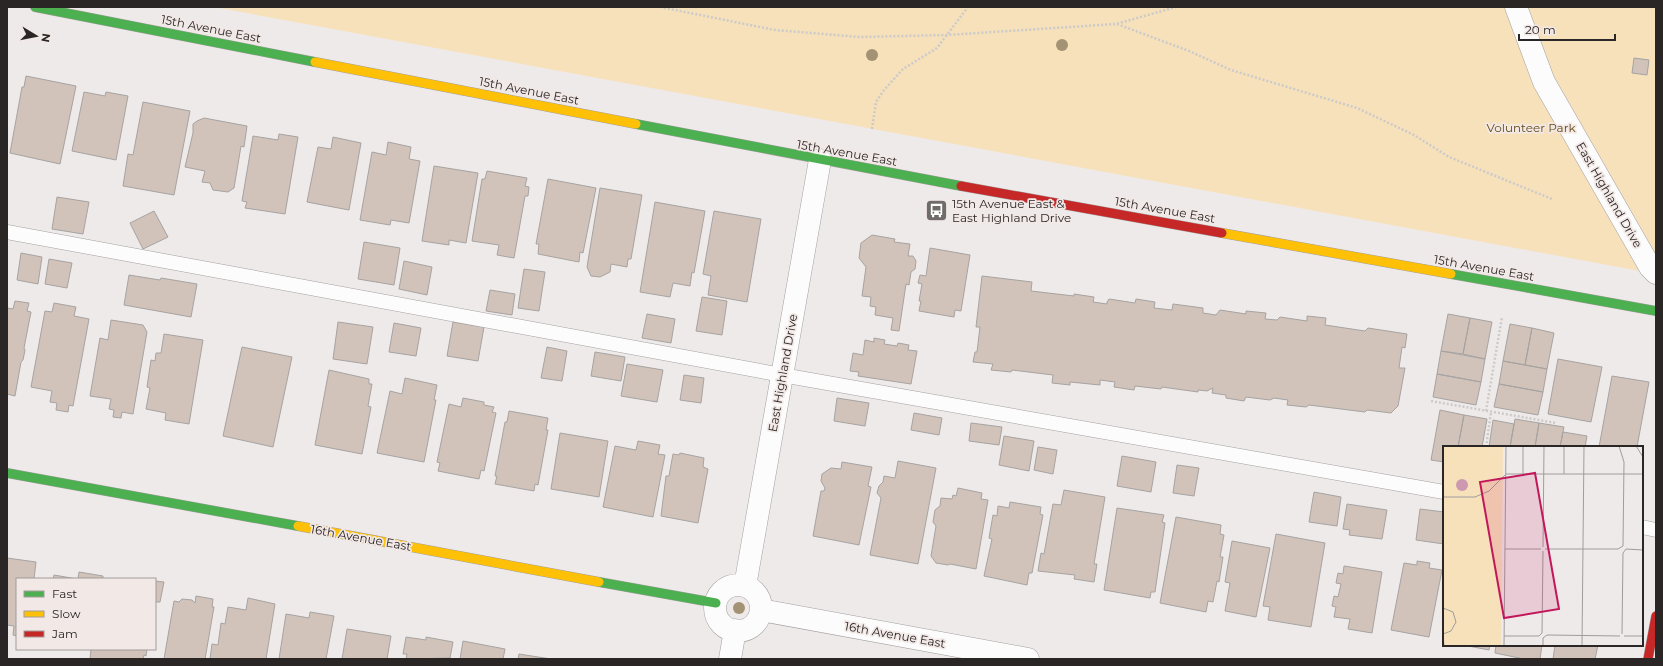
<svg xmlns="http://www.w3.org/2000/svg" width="1663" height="666" font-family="Montserrat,sans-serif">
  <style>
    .green { fill: #f7e1bb }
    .building { fill: #d1c3b9; stroke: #a6a3a2 }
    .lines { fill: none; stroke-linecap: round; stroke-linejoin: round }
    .lane-casing { stroke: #a4a0a0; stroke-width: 15 }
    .street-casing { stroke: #a4a0a0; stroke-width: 23 }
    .fast-casing { stroke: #a4a0a0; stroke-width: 10 }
    .slow-casing { stroke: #a4a0a0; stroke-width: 10 }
    .jam-casing { stroke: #a4a0a0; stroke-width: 10 }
    .path { stroke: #cccac9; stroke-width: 2.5; stroke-dasharray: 2 2; stroke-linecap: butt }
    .lane { stroke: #fdfcfc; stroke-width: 14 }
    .street { stroke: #fdfcfc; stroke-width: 22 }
    .fast { stroke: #4caf50; stroke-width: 9 }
    .slow { stroke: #ffc107; stroke-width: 9 }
    .jam { stroke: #c62828; stroke-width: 9 }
    .tree { fill: #a39374 }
    .labels { text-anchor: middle; stroke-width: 3.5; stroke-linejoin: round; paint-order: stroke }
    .street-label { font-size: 12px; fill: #2a2626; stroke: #f2e9e7 }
    .park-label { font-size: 12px; fill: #644b14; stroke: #f2e9e7 }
    .poi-label { font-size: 12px; fill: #2a2626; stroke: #f2e9e7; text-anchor: start }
    .inset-road { fill: none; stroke: #a09c9c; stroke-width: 1 }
    .view { fill: #c2185b; fill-opacity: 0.15; stroke: #c2185b; stroke-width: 2 }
    .inset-edge { fill: none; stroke: #2a2626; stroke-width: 2 }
  </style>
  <rect width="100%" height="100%" fill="#efeaea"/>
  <path class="green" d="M214 7H1656V274Z"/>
  <path class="building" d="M1634 58 1649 60 1647 75 1632 73Z
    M26 76 76 86 60 164 10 153 22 87H24Z
    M84 92 105 96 106 92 128 96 116 160 72 151Z
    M143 102 190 111 174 195 123 186 128 154 133 155Z
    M204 118 247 126 244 147 241 146 234 188 228 192 213 190 210 183 202 182 205 171 185 167 193 133V124L197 121Z
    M279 134 298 137 285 214 245 208 247 202 242 201 253 136 278 140Z
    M333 137 361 143 349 210 307 202 318 147 331 149Z
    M388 142 411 147 409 159 420 161 409 223 391 220 390 225 360 220 372 152 386 155Z
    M434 166 478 173 466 243 449 240V245L422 241Z
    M487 171 527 178 525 186 529 187 528 196H525L514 258 497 255 499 245 472 241 482 179H485Z
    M548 179 596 188 583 253 580 252 579 262 538 254 539 244H536Z
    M600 188 642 195 631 259H628L627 267 611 264 610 272 600 277 591 276 587 267Z
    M57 197 89 202 83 234 52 229Z
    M655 202 705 211 694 273 692 272 690 286 673 283 670 297 640 292Z
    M154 211 168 237 143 249 130 223Z
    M714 211 761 219 747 302 708 295 711 276 703 274Z
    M872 235 895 239 894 242 910 244 908 256H913L916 261 915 269 911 272 909 285 906 284 899 331 891 330 893 318 875 315 876 307 870 306 871 297 862 296 866 267 859 258 861 243Z
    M364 242 400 248 394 285 358 279Z
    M930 248 970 255 961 311 955 310 954 317 919 311 921 301H919L922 284 918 283 920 275 926 276Z
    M21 253 42 257 38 284 17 280Z
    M49 259 72 263 67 288 45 284Z
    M404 261 432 267 427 295 399 289Z
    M524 269 545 272 539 311 518 308Z
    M129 275 160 280 161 278 197 284 191 317 124 305Z
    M982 276 1032 282 1031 291 1074 296V294L1094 297 1093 302 1107 304V302L1109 299 1135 303 1136 299 1155 302 1154 308 1172 310 1173 304 1203 308V313L1216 315 1220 310 1246 314V311L1266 313 1265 319 1277 320 1280 317 1307 321V316L1326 318 1325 325 1365 331 1368 328 1407 334 1405 348 1402 347 1399 368H1405L1398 406 1391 413 1367 410 1365 412 1309 405 1306 407 1287 405 1288 400 1274 398 1270 400 1246 397 1244 401 1226 398V395L1212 393 1213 388 1207 391 1198 390V392L1162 387 1161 389 1135 386 1134 390 1114 387 1115 382 1100 380V385L1070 382V385L1052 383 1053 375 1012 370 1011 372 991 370 993 364 973 362 975 352H977L980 327H976Z
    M490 290 515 294 512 315 486 311Z
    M702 297 727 301 722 335 696 331Z
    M15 301 29 303 27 311 31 312 24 348 25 350 23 360 21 362 15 396 7 394V308L13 309Z
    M54 303 76 307 74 316 89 319 73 406 69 405 68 412 56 410 57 403 50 402 52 391 31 387 45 311 52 312Z
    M647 314 675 319 671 343 642 338Z
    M1448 314 1470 318 1463 354 1441 351Z
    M1470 318 1492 322 1485 359 1463 354Z
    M111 320 143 325 147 332 133 414 122 412 121 418 113 417 114 410 109 409 111 399 90 396 100 338 108 340Z
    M338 322 373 327 367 364 333 359Z
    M453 322 484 327 478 361 447 356Z
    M394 323 421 328 416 356 389 352Z
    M1510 324 1532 328 1525 365 1503 361Z
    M1532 328 1554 333 1547 369 1525 365Z
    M164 334 203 340 189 424 165 420 166 413 146 409 150 388 147 387 151 360 155 361 156 353H161Z
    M874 338 885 340 884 344 897 346 898 343 909 345 908 350 917 351 911 384 858 376 859 372 850 371 853 353 863 355 865 340 874 342Z
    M242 347 292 357 273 447 223 436Z
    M547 347 567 351 562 381 541 378Z
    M1441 351 1485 359 1481 382 1437 374Z
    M595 352 625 357 621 381 591 376Z
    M1558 359 1602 367 1591 422 1548 414Z
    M1503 361 1547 369 1543 392 1499 384Z
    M627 364 663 370 657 402 621 396Z
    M329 370 369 379V384H372L368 406 371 407 362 454 315 445Z
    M1437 374 1481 382 1476 405 1433 397Z
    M684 375 704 378 701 403 680 400Z
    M1612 376 1649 382 1637 447H1599Z
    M405 378 437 385 434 400H436L424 462 377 453 390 391 402 394Z
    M1499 384 1543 392 1538 415 1494 407Z
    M463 398 484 402V405L494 407 492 412 496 413 484 471 481 470 479 479 438 471 440 463 437 462 449 404 461 407Z
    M837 398 869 403 865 426 834 421Z
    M1440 410 1464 415 1458 447H1444V462L1431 460Z
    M509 411 548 418 546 430H548L538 485 535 484 534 491 495 484 497 476H495L505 422H507Z
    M914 413 942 418 939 435 911 430Z
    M1464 415 1487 419 1482 447H1458Z
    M1515 419 1539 423 1535 447H1510Z
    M1493 420 1514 424 1510 447H1489Z
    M971 423 1002 427 999 445 969 441Z
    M1539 423 1564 427 1560 447H1535Z
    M1563 432 1587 436 1585 447H1560Z
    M560 433 608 441 599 497 551 489Z
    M1004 436 1034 441 1029 471 999 465Z
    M638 441 660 445 658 454 665 455 653 517 603 507 615 446 636 450Z
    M1038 447 1057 450 1053 474 1034 470Z
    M680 453 704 458 703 467 708 469 698 523 661 516 666 476H669L673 454 679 455Z
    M1122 456 1156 462 1151 492 1117 486Z
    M898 461 936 468 918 564 870 555 881 498 877 493 879 486 883 482 884 476 895 478Z
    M842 462 872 467 868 486 871 487 859 545 813 536 821 491H824L825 488 821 481 822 474 831 468 841 469Z
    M1177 465 1199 468 1194 496 1173 493Z
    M958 488 982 493 981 499 988 500 976 569 950 564 948 565 936 563 931 556 936 526 933 522 935 510 940 506 941 498 952 499 953 495 956 496Z
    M1064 490 1105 497 1094 564H1097L1094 582 1074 579 1075 575 1038 571 1041 553 1044 554 1053 504 1061 505Z
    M1314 492 1341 497 1337 526 1309 522Z
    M1010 502 1041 507 1040 514 1043 515 1032 573H1029L1027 585 984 576 992 539 989 538 993 515 997 516 998 506 1009 508Z
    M1347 504 1387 510 1382 539 1349 535 1350 530 1343 529Z
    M1117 508 1164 515 1162 522 1165 523 1155 592H1151L1150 598 1104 590Z
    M1420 509 1444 512V544L1416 540Z
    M1176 517 1221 525 1220 534 1224 535 1220 557H1223L1219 582 1217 581 1213 602 1208 601 1206 612 1160 603Z
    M1276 534 1325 543 1311 627 1268 620 1270 607 1263 606Z
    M1232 541 1270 548 1256 617 1225 611 1230 583 1225 582Z
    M7 558 36 562 34 579H17V636L13 635 14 626 7 625Z
    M1417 561 1430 563 1429 568 1442 570 1429 637 1391 630 1404 563 1417 565Z
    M1344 566 1382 572 1372 633 1348 629 1350 619 1334 617 1336 607 1332 606 1334 596 1338 597 1341 584 1336 583 1338 573 1343 574Z
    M79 572 103 576V579H78Z
    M54 575 77 579H53Z
    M155 581 164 582 160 602H155V604Z
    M196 596 213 599 212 607H214L205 659H164L174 601 179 602 182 599 192 600 195 603Z
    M248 598 275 604 266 659H210L212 644 218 645 221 623 225 624 228 607 246 610Z
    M310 612 334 616 326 659H279L286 614 309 618Z
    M347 629 391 636 387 659H342Z
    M406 637 426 640V637L453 642 450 658 406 659 407 654H403Z
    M463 641 505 649 503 659H460Z
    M1463 645H1490L1489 650Z
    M1496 645H1542L1540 659H1524L1495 653Z
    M1555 645H1598L1595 659H1553Z
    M91 649H147L146 656 144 655 143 659H90Z
    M519 654 551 659H518Z"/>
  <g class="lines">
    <defs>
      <path id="lane" d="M7 232 782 375 1444 492
        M1642 527 1656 530"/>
      <path id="street" d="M1516 7 1544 82 1650 267 1656 273
        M715 608a23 23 0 1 1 46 0a23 23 0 1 1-46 0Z
        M745 586 820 160
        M761 610 1028 659
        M730 659 735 630"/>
      <path id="fast" d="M35 7 315 62
        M636 124 961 186
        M1451 274 1656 311
        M7 473 298 526
        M599 582 716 603"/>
      <path id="slow" d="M315 62 636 124
        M1222 233 1451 274
        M298 526 599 582"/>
      <path id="jam" d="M961 186 1222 233
        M1648 659 1656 616"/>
    </defs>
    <use href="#lane" class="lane-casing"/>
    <use href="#street" class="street-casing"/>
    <use href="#fast" class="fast-casing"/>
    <use href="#slow" class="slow-casing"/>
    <use href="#jam" class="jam-casing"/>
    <path class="path" d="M660 7 775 30 860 37 947 35 1116 24 1176 7
      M1117 24 1189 51 1231 70 1357 108 1414 135 1449 157 1552 199
      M872 129 876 102 884 90 903 69 937 48 968 7
      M1431 401 1556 423
      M1486 411 1502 317
      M1486 447 1491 412"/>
    <use href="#lane" class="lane"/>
    <use href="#street" class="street"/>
    <use href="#fast" class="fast"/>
    <use href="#slow" class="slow"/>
    <use href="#jam" class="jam"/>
  </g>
  <g class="tree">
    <circle cx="1062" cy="45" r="6"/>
    <circle cx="872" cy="55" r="6"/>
    <circle cx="739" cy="608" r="6"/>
  </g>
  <defs>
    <symbol id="bus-square" viewBox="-11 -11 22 22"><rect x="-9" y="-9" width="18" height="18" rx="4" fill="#6f6b6b" stroke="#f2e9e7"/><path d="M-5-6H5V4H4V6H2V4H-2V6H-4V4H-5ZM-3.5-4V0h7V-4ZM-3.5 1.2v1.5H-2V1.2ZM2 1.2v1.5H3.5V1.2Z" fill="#fff"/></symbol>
  </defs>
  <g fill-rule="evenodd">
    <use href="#bus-square" x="924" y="198" width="25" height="25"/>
  </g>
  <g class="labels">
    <g class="street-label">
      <text transform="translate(211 29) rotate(11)" y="4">15th Avenue East</text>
      <text transform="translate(529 91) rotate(11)" y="4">15th Avenue East</text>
      <text transform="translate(847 153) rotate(10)" y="4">15th Avenue East</text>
      <text transform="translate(1609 195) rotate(60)" y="4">East Highland Drive</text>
      <text transform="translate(1165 210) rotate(10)" y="4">15th Avenue East</text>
      <text transform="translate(1484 268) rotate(10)" y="4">15th Avenue East</text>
      <text transform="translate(783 373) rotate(-80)" y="4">East Highland Drive</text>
      <text transform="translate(361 538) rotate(10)" y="4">16th Avenue East</text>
      <text transform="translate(895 635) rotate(10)" y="4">16th Avenue East</text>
    </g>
    <g class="park-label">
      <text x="1531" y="132">Volunteer Park</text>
    </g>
    <g class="poi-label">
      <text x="952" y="208">15th Avenue East &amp;<tspan x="952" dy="14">East Highland Drive</tspan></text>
    </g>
  </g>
  <g transform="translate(1443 446)">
    <rect width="200" height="200" fill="#efeaea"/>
    <path d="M0 0H60L58 200H0Z" fill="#f7e1bb"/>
    <path d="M13 39a6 6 0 1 1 12 0a6 6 0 1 1-12 0Z" fill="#cc99b1"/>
    <path class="inset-road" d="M176 0 181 16 180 100M193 0 200 11M63 28H200M80 28V0M121 28V0M0 51H32L46 45 62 29M100 101 101 0M62 103H98M102 103H175L180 100M183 103 200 104M0 162 10 166 13 176 8 185 0 188M0 188 1 200M179 188 180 107 183 103M61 190H96L99 187 100 105M181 190H200M61 200 63 0M100 200V192L104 189 177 190M139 200 141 0"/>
    <path class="view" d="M92 27 116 163 61 172 37 36Z"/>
    <rect width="200" height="200" class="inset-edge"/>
  </g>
  <rect width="1663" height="666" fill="none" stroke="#2a2626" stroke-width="16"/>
  <rect x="16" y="578" width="140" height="72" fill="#f2e9e7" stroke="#a29b9a"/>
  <rect x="24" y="591" width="20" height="6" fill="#4caf50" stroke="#a29b9a"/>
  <text x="52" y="598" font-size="12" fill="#2a2626">Fast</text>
  <rect x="24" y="611" width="20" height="6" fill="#ffc107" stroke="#a29b9a"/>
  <text x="52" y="618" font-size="12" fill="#2a2626">Slow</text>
  <rect x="24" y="631" width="20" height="6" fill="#c62828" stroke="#a29b9a"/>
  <text x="52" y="638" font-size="12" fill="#2a2626">Jam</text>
  <g transform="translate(36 36) rotate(100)" stroke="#f2e9e7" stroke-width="3" paint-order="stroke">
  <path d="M0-3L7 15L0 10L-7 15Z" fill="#2a2626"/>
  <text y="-6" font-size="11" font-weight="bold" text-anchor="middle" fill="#2a2626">N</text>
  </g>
  <path d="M1519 34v6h96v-6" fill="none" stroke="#2a2626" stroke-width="2"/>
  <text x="1525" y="34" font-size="12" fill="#2a2626" stroke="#f2e9e7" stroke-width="3" paint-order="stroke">20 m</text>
</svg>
